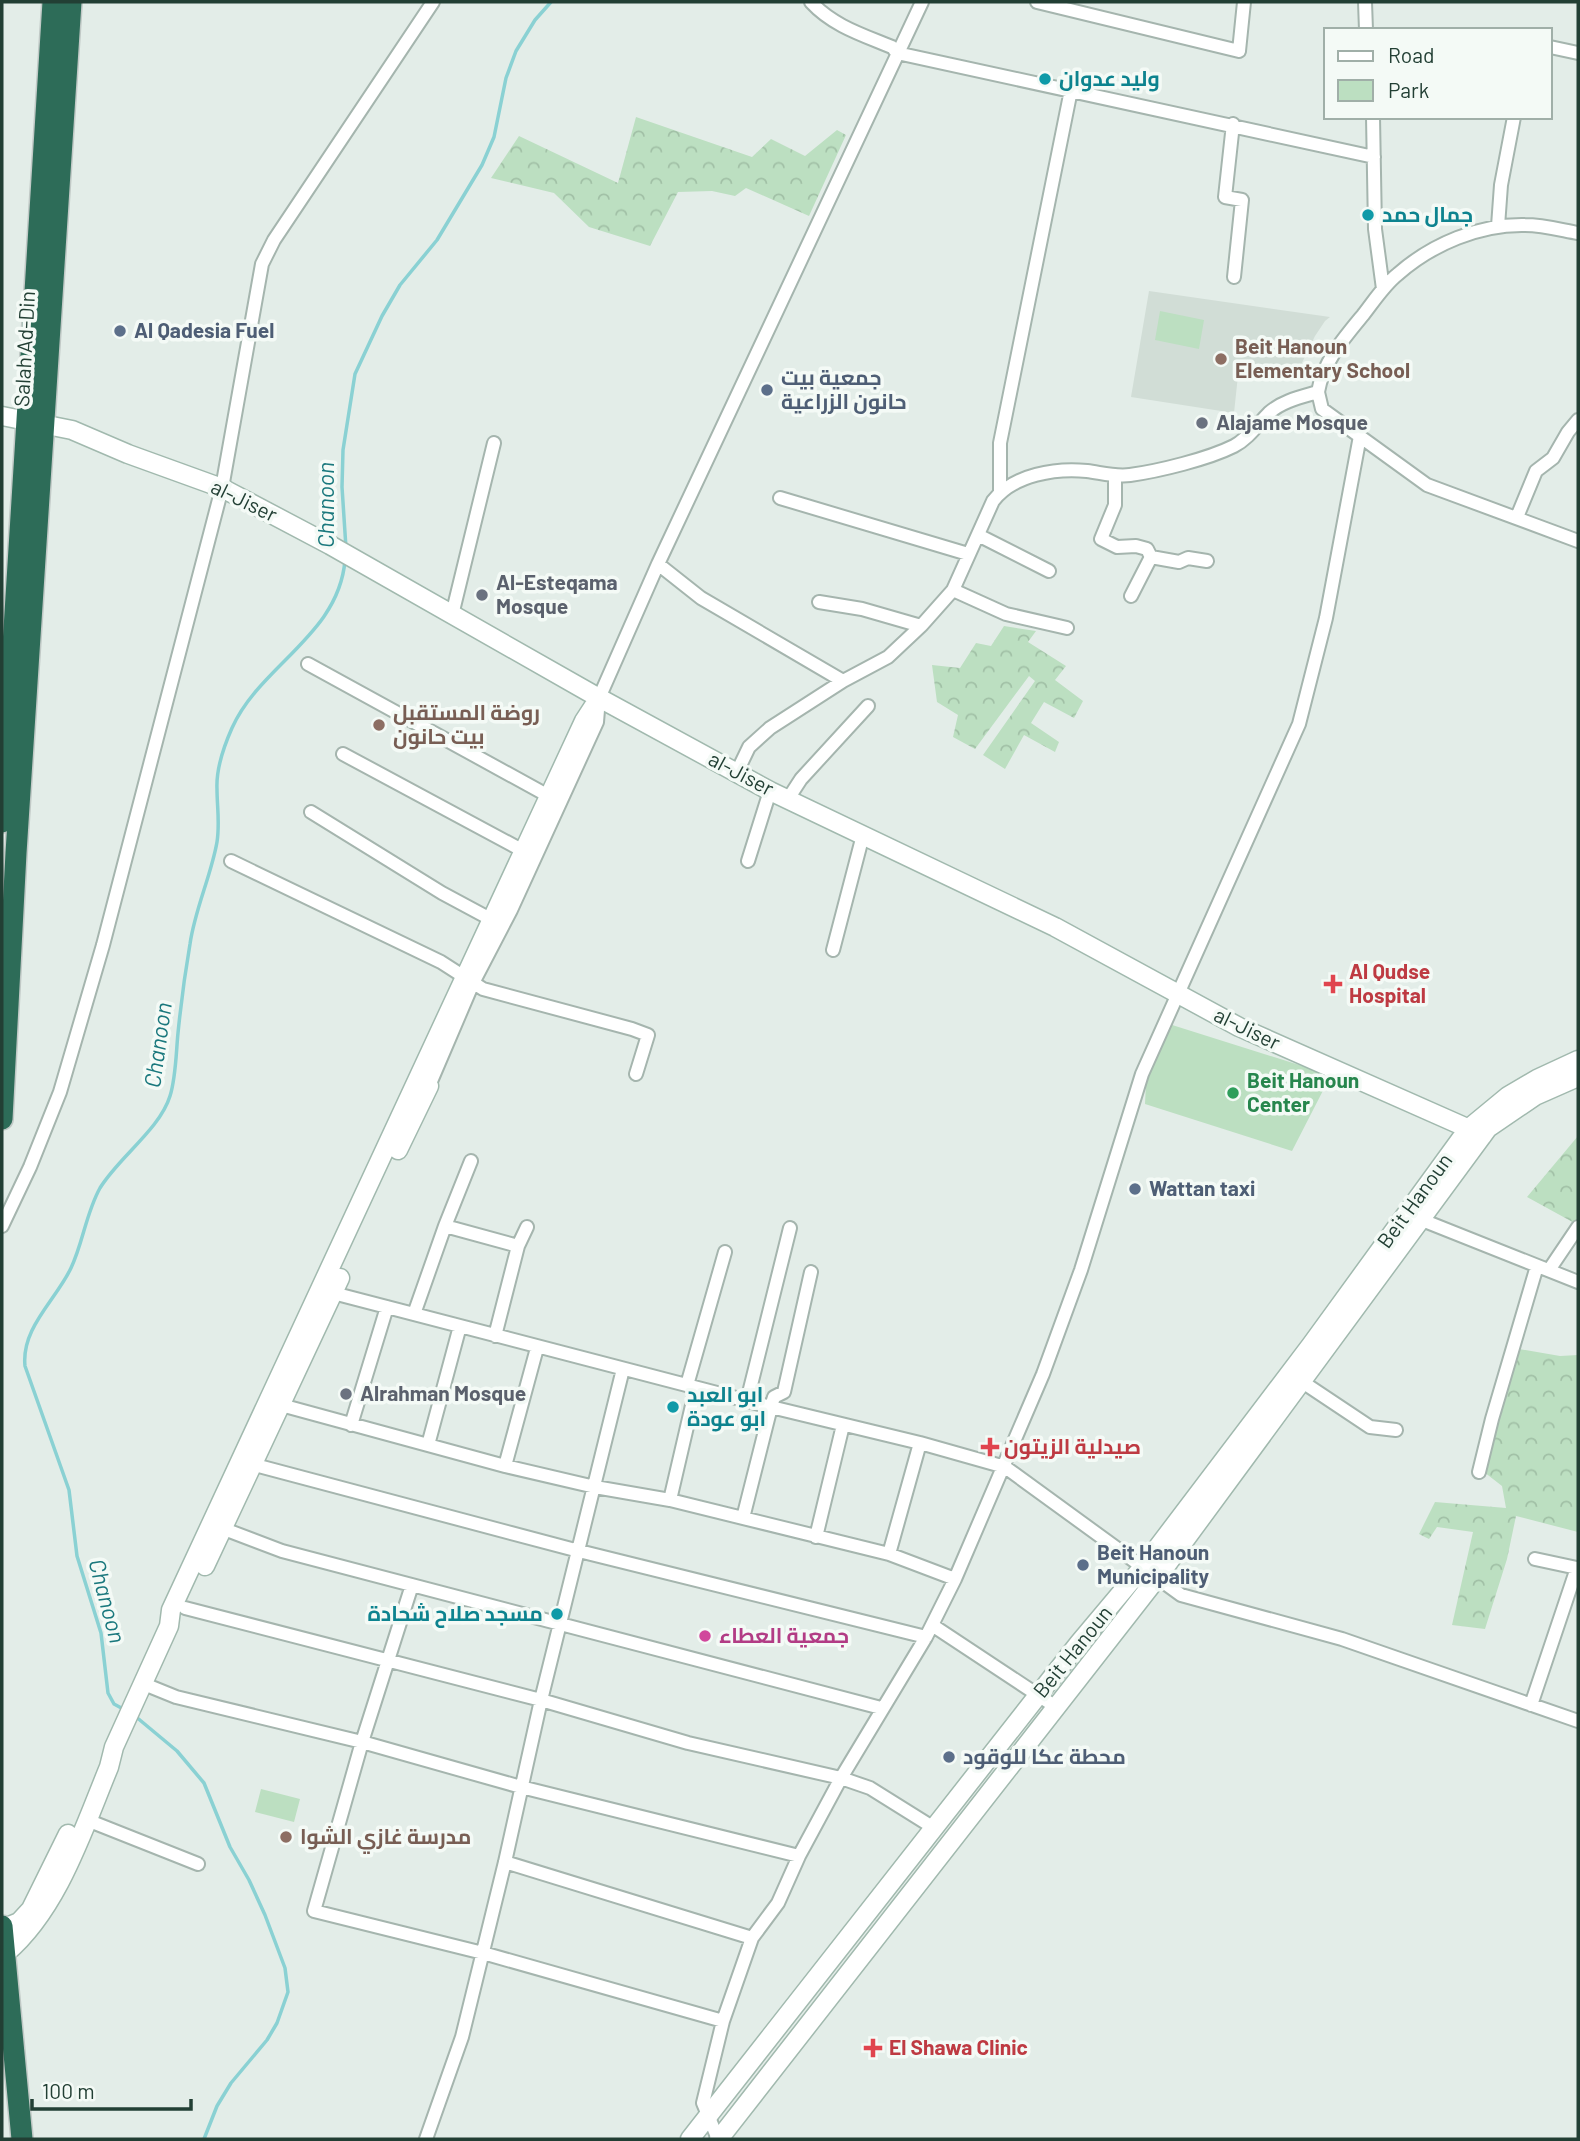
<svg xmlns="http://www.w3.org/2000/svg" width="1580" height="2141" font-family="Barlow,Cairo,sans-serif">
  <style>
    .built { fill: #d1ddd6 }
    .green { fill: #bcdfc1 }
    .forest { fill: url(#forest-crowns) }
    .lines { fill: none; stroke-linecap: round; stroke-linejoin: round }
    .stream { stroke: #8ad1d3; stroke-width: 3.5 }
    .street-casing { stroke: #a5b5ae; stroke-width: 16 }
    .secondary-casing { stroke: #a1b9ae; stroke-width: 21 }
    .highway-casing { stroke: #c1c9c6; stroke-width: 24 }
    .street { stroke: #fff; stroke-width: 12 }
    .secondary { stroke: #fff; stroke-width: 18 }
    .highway { stroke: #2d6c58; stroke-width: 21 }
    .culture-dot { fill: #0f9aa8; stroke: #f4faf6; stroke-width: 2.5 }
    .service-dot { fill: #5c6f8a; stroke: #f4faf6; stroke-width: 2.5 }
    .education-dot { fill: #8d6e63; stroke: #f4faf6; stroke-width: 2.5 }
    .worship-dot { fill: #6b7280; stroke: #f4faf6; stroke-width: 2.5 }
    .health-dot { fill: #e0444e; stroke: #f4faf6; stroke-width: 2.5 }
    .leisure-dot { fill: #2e9e5b; stroke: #f4faf6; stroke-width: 2.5 }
    .hotel-dot { fill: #d1479c; stroke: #f4faf6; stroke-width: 2.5 }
    .labels { text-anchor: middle; stroke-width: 7; stroke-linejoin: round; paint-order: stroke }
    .culture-label { font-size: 21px; font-weight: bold; fill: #0d838f; stroke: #f4faf6; text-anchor: start }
    .service-label { font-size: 21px; font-weight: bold; fill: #4e5e75; stroke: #f4faf6; text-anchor: start }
    .education-label { font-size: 21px; font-weight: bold; fill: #785e54; stroke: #f4faf6; text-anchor: start }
    .street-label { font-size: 21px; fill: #223f34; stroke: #f4faf6 }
    .worship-label { font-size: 21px; font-weight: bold; fill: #5b616d; stroke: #f4faf6; text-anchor: start }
    .health-label { font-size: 21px; font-weight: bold; fill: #be3a42; stroke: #f4faf6; text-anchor: start }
    .leisure-label { font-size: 21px; font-weight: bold; fill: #27864d; stroke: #f4faf6; text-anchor: start }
    .hotel-label { font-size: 21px; font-weight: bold; fill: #b23c85; stroke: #f4faf6; text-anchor: start }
    .water-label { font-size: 23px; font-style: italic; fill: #1a787d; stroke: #f4faf6 }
  </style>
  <defs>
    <pattern id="forest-crowns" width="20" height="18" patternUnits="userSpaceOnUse" patternTransform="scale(1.75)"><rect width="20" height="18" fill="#bcdfc1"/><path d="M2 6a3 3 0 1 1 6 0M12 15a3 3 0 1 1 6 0" fill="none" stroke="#a1c0a6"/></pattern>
  </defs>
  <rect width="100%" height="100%" fill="#e3ede8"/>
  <path class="built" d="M1149 291 1330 317 1325 321 1315 336 1298 371 1273 373 1239 366 1234 413 1131 397Z"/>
  <path class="green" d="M1160 311 1204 320 1199 349 1155 340Z
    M1169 1024 1331 1075 1292 1151 1145 1104 1146 1083Z
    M261 1789 300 1799 294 1822 255 1812Z"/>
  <path class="forest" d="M636 117 752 157 771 139 805 156 837 130 846 135 809 216 746 188 735 196 712 191 678 192 650 246 589 227 554 193 491 178 519 136 618 183Z
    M1004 626 1036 631 1028 642 1066 666 1055 680 1083 701 1074 718 1044 702 1031 723 1059 742 1055 752 1024 735 1005 769 983 755 1035 681 1029 676 975 749 953 737 958 715 937 702 932 665 960 668 976 643 991 646Z
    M1578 1136V1225L1527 1197Z
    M1519 1349 1560 1356 1578 1355V1532L1516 1516 1507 1559 1485 1629 1452 1625 1473 1532 1437 1527 1429 1539 1419 1534 1435 1502 1506 1508 1502 1486 1484 1472Z"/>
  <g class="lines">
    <path class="stream" d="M346 548 342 487 343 450 355 374 382 316 400 285 437 240 482 165 494 137 506 78 516 51 535 20 551 2
      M125 1710 114 1704 108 1693 101 1633 77 1556 69 1490 25 1366C21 1328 56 1300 71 1268 83 1243 86 1213 100 1188 118 1158 160 1129 170 1096 176 1077 176 1053 178 1033 181 1003 185 973 190 944 195 909 211 876 217 842 220 823 217 807 217 789 216 769 224 746 232 728 260 665 339 635 345 560
      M135 1716 177 1751 204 1783 230 1847 249 1880 265 1915 285 1968 288 1992 277 2023 267 2040 231 2083 217 2106 204 2139"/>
    <defs>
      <path id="street" d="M811 2C833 26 863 35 892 47L897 53C1056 87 1215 121 1374 157
        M1037 2 1239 51 1244 2
        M1365 2 1366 30
        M1550 47 1578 53
        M1373 117 1375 229 1383 289
        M1233 124 1225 197 1242 200 1234 277
        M1498 226 1501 185 1514 117
        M1318 392 1322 409 1427 485 1578 541
        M1115 476V505L1101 539 1117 547 1136 546 1147 549 1151 557 1131 596
        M1000 492V443L1071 90
        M780 498 968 554
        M1517 517 1536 471 1553 458 1568 432 1578 420
        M978 535 1049 571
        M1151 557 1179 562 1188 558 1207 561
        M658 564 701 598 843 681
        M953 590 1006 614 1067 628
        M819 602 862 609 921 626 953 590 993 501C1014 474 1056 468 1087 471 1102 473 1115 477 1130 475 1159 471 1208 459 1234 446 1248 439 1258 424 1269 413 1282 401 1301 397 1318 392 1323 362 1344 338 1363 315 1374 301 1384 285 1398 274 1432 244 1480 224 1525 225 1543 225 1561 230 1578 233
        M452 615 494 443
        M308 664 545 794 550 802
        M343 754 531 855
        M737 772 749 747 770 728 843 681 888 657 921 626
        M788 799 801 779 868 706
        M311 812 442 893 496 922
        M231 861 441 962 483 989 632 1029 648 1035 636 1074
        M748 861 770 791
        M833 950 863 835
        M429 1086 473 983 511 910 597 722 599 698 658 564 922 2
        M1422 1220 1578 1282
        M2 1226 30 1167 60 1092 103 945 222 488 262 264 274 240 433 2
        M445 1226 518 1246 495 1336
        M518 1246 527 1227
        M1549 1270 1578 1227
        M333 1293 771 1407 920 1443 1005 1467 1181 1595 1342 1639 1578 1721
        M414 1314 445 1226 471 1161
        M1301 1381 1370 1427 1396 1430
        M687 1385 725 1252
        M747 1401 790 1228
        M281 1405 505 1466 595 1487 670 1500 889 1554 955 1579
        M351 1425 387 1307
        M428 1445 460 1326
        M251 1464 579 1551 926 1637
        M505 1466 537 1348
        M1479 1472 1492 1419 1537 1266
        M670 1500 696 1388
        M743 1518 771 1407 774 1397 784 1392 811 1272
        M224 1529 282 1551 881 1708
        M816 1537 843 1425
        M889 1554 920 1443
        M412 1585 362 1742 314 1911 483 1953 723 2021
        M185 1608 541 1700 688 1743 841 1778 870 1788 934 1828
        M932 1625 1056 1707
        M144 1684 176 1697 362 1742 521 1787 799 1856
        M1531 1705 1577 1568 1535 1559
        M87 1820 198 1864
        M505 1862 752 1938
        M426 2139 462 2037 505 1862 541 1700 623 1369
        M718 2139 703 2103 723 2021 752 1938 778 1903 799 1856 841 1778 926 1637 955 1579 1043 1374 1081 1270 1142 1074 1299 724 1326 618 1360 436"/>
      <path id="secondary" d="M2 416 72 430 128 454 222 488 330 545 592 694 770 791 1055 927 1239 1027 1483 1135
        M398 1150 429 1086
        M205 1566 340 1278
        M2 1929 19 1922 31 1909 68 1834
        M6 1953C58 1909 83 1830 109 1767L114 1747 169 1626 171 1610 584 721 599 698
        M690 2139 1079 1643 1142 1568 1311 1345 1468 1129 1508 1096 1537 1079 1578 1060
        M719 2139 1157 1578 1488 1128 1535 1096 1578 1077"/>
      <path id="highway" d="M2 822 53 2
        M2 1119 16 853 71 2
        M2 1926 22 2139"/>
    </defs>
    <use href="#street" class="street-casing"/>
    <use href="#secondary" class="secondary-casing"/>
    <use href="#highway" class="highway-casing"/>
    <use href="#street" class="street"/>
    <use href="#secondary" class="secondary"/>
    <use href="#highway" class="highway"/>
  </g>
  <g class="culture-dot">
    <circle cx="1045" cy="79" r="7"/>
    <circle cx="1368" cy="215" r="7"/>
    <circle cx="673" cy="1407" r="7"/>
    <circle cx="557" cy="1614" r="7"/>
  </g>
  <g class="service-dot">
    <circle cx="120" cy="331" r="7"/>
    <circle cx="767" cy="390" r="7"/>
    <circle cx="1135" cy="1189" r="7"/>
    <circle cx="1083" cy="1565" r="7"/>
    <circle cx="949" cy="1757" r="7"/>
  </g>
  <g class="education-dot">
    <circle cx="1221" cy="359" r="7"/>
    <circle cx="379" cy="725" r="7"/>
    <circle cx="286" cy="1837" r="7"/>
  </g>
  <g class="worship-dot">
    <circle cx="1202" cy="423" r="7"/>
    <circle cx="482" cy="595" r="7"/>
    <circle cx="346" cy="1394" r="7"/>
  </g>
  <g class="health-dot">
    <path d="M1329.5 973.5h7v7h7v7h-7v7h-7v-7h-7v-7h7z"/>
    <path d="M986.5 1436.5h7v7h7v7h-7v7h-7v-7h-7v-7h7z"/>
    <path d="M869.5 2037.5h7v7h7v7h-7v7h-7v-7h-7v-7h7z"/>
  </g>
  <circle class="leisure-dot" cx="1233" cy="1093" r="7"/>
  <circle class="hotel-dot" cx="705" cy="1636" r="7"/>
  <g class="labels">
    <g class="culture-label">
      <text x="1059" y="86">وليد عدوان</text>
      <text x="1382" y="222">جمال حمد</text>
      <text x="687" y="1402">ابو العبد<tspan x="687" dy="24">ابو عودة</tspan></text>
      <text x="543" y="1621" text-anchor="end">مسجد صلاح شحادة</text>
    </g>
    <g class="service-label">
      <text x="134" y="338">Al Qadesia Fuel</text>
      <text x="781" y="385">جمعية بيت<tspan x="781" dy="24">حانون الزراعية</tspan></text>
      <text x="1149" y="1196">Wattan taxi</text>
      <text x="1097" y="1560">Beit Hanoun<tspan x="1097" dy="24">Municipality</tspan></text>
      <text x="963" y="1764">محطة عكا للوقود</text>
    </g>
    <g class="education-label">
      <text x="1235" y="354">Beit Hanoun<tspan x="1235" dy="24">Elementary School</tspan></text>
      <text x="393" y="720">روضة المستقبل<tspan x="393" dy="24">بيت حانون</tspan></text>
      <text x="300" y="1844">مدرسة غازي الشوا</text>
    </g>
    <g class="street-label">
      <text transform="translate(25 349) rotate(-87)" y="7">Salah Ad-Din</text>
      <text transform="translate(244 501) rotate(26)" y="7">al-Jiser</text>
      <text transform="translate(741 774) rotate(28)" y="7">al-Jiser</text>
      <text transform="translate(1247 1029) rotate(26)" y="7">al-Jiser</text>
      <text transform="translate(1415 1201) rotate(-54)" y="7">Beit Hanoun</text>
      <text transform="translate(1073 1652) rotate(-51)" y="7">Beit Hanoun</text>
    </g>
    <g class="worship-label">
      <text x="1216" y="430">Alajame Mosque</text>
      <text x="496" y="590">Al-Esteqama<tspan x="496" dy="24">Mosque</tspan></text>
      <text x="360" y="1401">Alrahman Mosque</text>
    </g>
    <g class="health-label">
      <text x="1349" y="979">Al Qudse<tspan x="1349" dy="24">Hospital</tspan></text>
      <text x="1004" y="1454">صيدلية الزيتون</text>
      <text x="889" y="2055">El Shawa Clinic</text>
    </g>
    <g class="leisure-label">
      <text x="1247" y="1088">Beit Hanoun<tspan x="1247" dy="24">Center</tspan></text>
    </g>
    <g class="hotel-label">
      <text x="719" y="1643">جمعية العطاء</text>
    </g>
    <g class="water-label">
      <text transform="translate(326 505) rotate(-90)" y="8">Chanoon</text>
      <text transform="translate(158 1045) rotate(-82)" y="8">Chanoon</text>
      <text transform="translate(107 1601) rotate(75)" y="8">Chanoon</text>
    </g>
  </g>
  <rect width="1580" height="2141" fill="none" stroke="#223f34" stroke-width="7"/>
  <rect x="1324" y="28" width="228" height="91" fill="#f4faf6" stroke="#a0afa8" stroke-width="2"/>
  <rect x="1338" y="51" width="35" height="10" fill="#ffffff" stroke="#a0afa8" stroke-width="2"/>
  <text x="1388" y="63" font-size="21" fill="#223f34">Road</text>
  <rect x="1338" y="80" width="35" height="21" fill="#bcdfc1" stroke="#a0afa8" stroke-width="2"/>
  <text x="1388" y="98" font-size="21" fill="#223f34">Park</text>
  <path d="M32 2099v10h159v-10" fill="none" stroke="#223f34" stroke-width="3.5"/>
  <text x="42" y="2099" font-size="21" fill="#223f34" stroke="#f4faf6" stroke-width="5" paint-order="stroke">100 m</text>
</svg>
